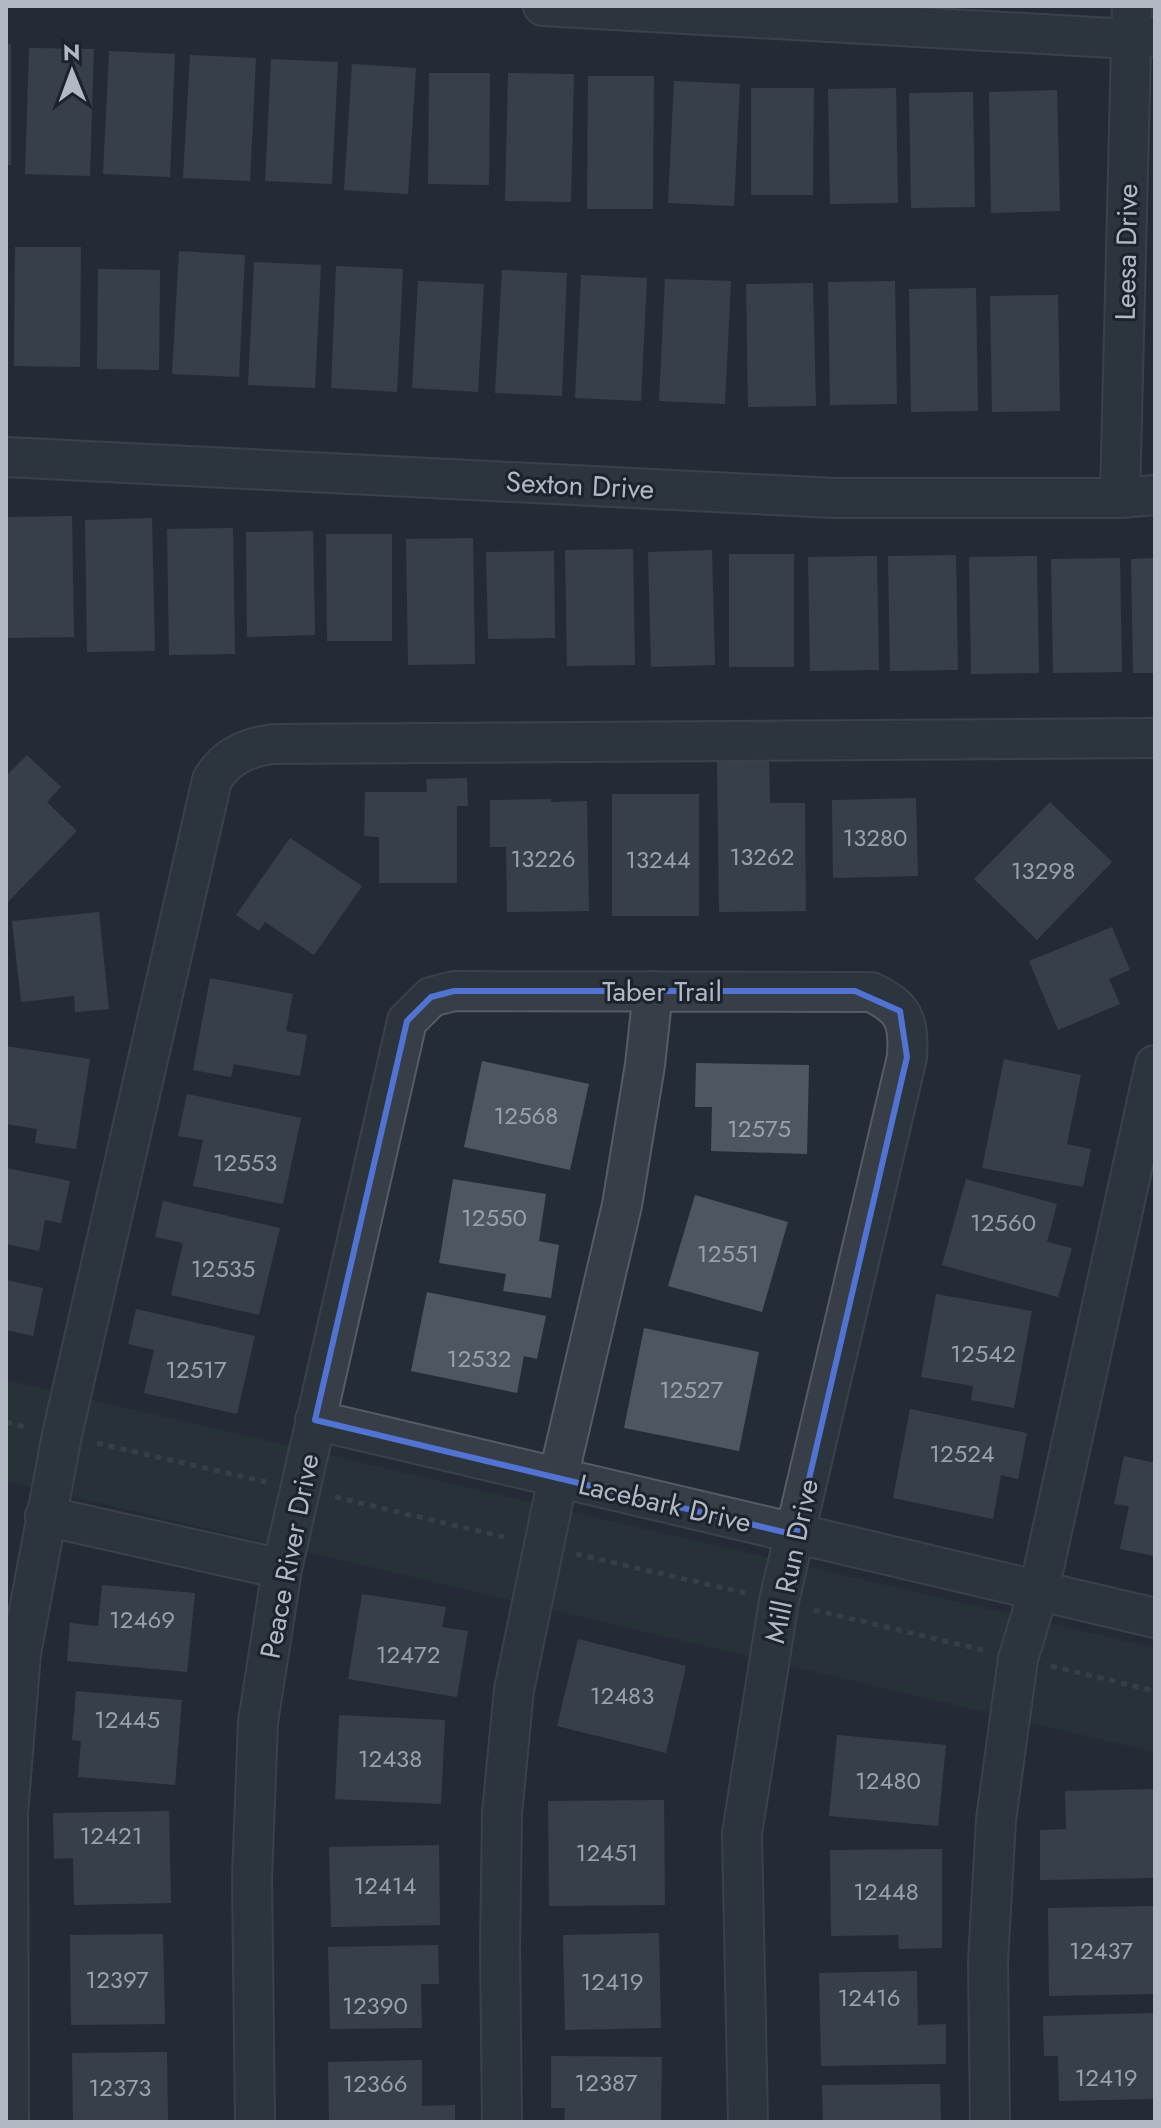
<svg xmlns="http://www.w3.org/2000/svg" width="1161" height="2128" font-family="Jost,sans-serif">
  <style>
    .green { fill: #293a3a }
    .building { fill: #4c5762 }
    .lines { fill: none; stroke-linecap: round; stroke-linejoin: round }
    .minor-casing { stroke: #555c65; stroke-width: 42 }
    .path { stroke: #475759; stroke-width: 5; stroke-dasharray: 6 6; stroke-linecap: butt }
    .minor { stroke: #373e48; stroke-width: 38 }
    .marked { fill: none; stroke: #5173d1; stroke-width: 6; stroke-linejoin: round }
    .labels { text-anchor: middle; stroke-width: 6; stroke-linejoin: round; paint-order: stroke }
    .number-label { font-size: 24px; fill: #98a0ac }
    .street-label { font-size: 28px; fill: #b2b9c4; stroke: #1d232c }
  </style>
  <rect width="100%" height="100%" fill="#242c37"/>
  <path class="green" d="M6 1380 1155 1648V1752L6 1481Z"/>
  <path class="building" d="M6 44H11V165H6Z
    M29 48 94 49 90 176 25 174Z
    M109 51 175 54 170 177 103 174Z
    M190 55 256 58 250 181 183 178Z
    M271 59 338 62 332 184 265 181Z
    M352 64 416 68 408 194 344 190Z
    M429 73H490L489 185 428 184Z
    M508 73 574 74 571 202 505 201Z
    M588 76H654L653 209H587Z
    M674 81 740 84 734 206 668 203Z
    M751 88H814L813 195H751Z
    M896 88 898 203 830 204 828 89Z
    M1057 90 1060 211 991 213 989 92Z
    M973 92 975 207 911 208 909 93Z
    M15 247H81L80 367 14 366Z
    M179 251 245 255 239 377 172 374Z
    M254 262 321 265 315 388 248 385Z
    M336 266 403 269 397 392 331 388Z
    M98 269 160 270 159 370 97 369Z
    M502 270 567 273 562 396 495 393Z
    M581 275 647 278 641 401 575 398Z
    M665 279 731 281 725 404 659 401Z
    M418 281 484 284 478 392 412 388Z
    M895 281 897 404 830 405 828 282Z
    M813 283 816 406 748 407 746 284Z
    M976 288 978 411 911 412 909 289Z
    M1058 295 1060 411 992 412 990 296Z
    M72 516 74 637 6 638V517Z
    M152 518 155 651 87 652 85 520Z
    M233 528 235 654 169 655 167 529Z
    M313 531 315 635 247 637 246 532Z
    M326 534H392V641H327Z
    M473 538 475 664 408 665 406 539Z
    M633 549 635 665 567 666 565 550Z
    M712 550 715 665 651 667 648 552Z
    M554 551 555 638 488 639 486 552Z
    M729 554H794V667H729Z
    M956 555 958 670 890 671 888 556Z
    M877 556 879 670 810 671 808 557Z
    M1037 556 1039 673 971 674 969 557Z
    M1120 558 1122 672 1053 673 1051 559Z
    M1155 558V673H1133L1131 559Z
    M27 755 61 787 47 802 77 831 6 904V776Z
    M769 760 770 803H805L806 911 719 912 717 761Z
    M467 778 468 806H457V883H379V837L364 836 365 792H427L426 779Z
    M612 794H699V916H612Z
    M916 798 918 876 833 878 832 800Z
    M551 799V802L587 801 589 911 507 912 506 847H490V800Z
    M1050 802 1112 862 1037 940 974 879Z
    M290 838 362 886 314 955 265 922 259 931 236 915Z
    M99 912 109 1009 75 1012 74 996 21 1002 12 921Z
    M1112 927 1130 970 1109 979 1120 1004 1058 1030 1029 961Z
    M210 978 293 994 286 1031 307 1035 300 1076 234 1064 231 1077 193 1070Z
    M6 1046 90 1059 76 1149 35 1143 37 1129 6 1124Z
    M1004 1059 1081 1075 1067 1144 1091 1149 1083 1187 982 1168Z
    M482 1061 589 1084 570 1170 464 1147Z
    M696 1063 809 1065 807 1154 711 1151 712 1107H695Z
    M187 1094 301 1118 283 1204 193 1186 203 1140 178 1136Z
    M6 1168 70 1181 61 1223 45 1220 39 1251 6 1244Z
    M453 1179 546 1194 539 1241 559 1245 551 1298 503 1291 506 1274 439 1263Z
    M966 1179 1057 1204 1047 1242 1072 1248 1058 1297 942 1265Z
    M695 1195 788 1222 762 1312 668 1286Z
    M163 1201 280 1228 259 1315 171 1295 183 1243 155 1237Z
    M6 1280 43 1288 33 1336 6 1330Z
    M427 1292 546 1316 537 1359 524 1356 517 1393 411 1371Z
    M936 1294 1032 1311 1014 1408 971 1400 973 1386 921 1377Z
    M136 1309 255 1336 237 1414 144 1393 154 1350 128 1344Z
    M644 1328 759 1352 739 1451 624 1428Z
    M910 1409 1027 1433 1018 1479 1001 1475 993 1519 893 1498Z
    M1124 1456 1155 1463V1556L1120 1549 1129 1506 1114 1504Z
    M102 1585 195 1593 187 1672 67 1661 70 1623 98 1626Z
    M362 1594 446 1607 442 1627 468 1631 457 1697 348 1679Z
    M578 1639 686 1666 666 1753 557 1726Z
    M76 1691 182 1700 175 1785 78 1777 81 1741 72 1740Z
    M339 1715 445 1720 441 1804 335 1799Z
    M837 1735 946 1745 938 1826 829 1816Z
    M1154 1789 1155 1878 1040 1880V1830L1066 1829 1065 1791Z
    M664 1800 665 1905 549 1906 548 1801Z
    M169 1811 171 1903 74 1905 73 1858 54 1859 53 1813Z
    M439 1845 440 1925 331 1927 329 1847Z
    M942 1849V1948L899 1949 898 1935 831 1936 830 1850Z
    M1153 1906 1155 1994 1049 1996 1048 1908Z
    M659 1933 661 2028 565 2030 563 1935Z
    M163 1934 165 2024 71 2025 70 1935Z
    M438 1945 439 1984H421L422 2028 330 2029 328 1947Z
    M917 1971 918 2025 946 2024V2064L821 2066 819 1973Z
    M1153 2013 1155 2099 1059 2101 1058 2056H1044L1043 2016Z
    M167 2052 168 2122H73L72 2053Z
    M551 2056 662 2057 661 2122H564L565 2108H551Z
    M422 2060V2106L455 2105V2122H329L328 2062Z
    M940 2084 941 2122H823L822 2085Z"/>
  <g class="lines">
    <defs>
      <path id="minor" d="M543 6 1131 39 1155 37
        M6 457 835 498H1120L1155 495
        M1120 498 1132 6
        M315 1420 1155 1618
        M45 1516 282 1569
        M9 2122 8 1813 21 1653 62 1435 212 780C226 756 248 747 274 744L1155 738
        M255 2122 252 1878 258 1722 282 1569 407 1021 431 997 454 991 871 992C905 1008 909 1021 907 1057L779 1601 742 1833 748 2122
        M502 2122 500 1948 502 1813 514 1690 558 1478 622 1205 645 1065 653 991
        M990 2122 988 1962 996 1820 1018 1659 1039 1590 1155 1065"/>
    </defs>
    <use href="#minor" class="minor-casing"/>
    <path class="path" d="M6 1422 28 1428
      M97 1443 266 1482
      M335 1497 508 1538
      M576 1554 745 1593
      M814 1610 983 1650
      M1051 1666 1155 1691"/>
    <use href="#minor" class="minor"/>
  </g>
  <path d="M0 0H1161V2128H0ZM454 991H855L900 1011 907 1057 796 1535 315 1420 407 1021 431 997Z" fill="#242c37" fill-opacity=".55" fill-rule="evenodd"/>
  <path class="marked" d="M454 991H855L900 1011 907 1057 796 1535 315 1420 407 1021 431 997Z"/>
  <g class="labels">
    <g class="number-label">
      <text x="875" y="846">13280</text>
      <text x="762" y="865">13262</text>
      <text x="543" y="867">13226</text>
      <text x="658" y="868">13244</text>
      <text x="1043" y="879">13298</text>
      <text x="526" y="1124">12568</text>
      <text x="759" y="1137">12575</text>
      <text x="245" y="1171">12553</text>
      <text x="494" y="1226">12550</text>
      <text x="1003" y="1231">12560</text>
      <text x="728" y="1262">12551</text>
      <text x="223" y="1277">12535</text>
      <text x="983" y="1362">12542</text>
      <text x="479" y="1367">12532</text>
      <text x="196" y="1378">12517</text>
      <text x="691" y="1398">12527</text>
      <text x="962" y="1462">12524</text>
      <text x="142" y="1628">12469</text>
      <text x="408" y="1663">12472</text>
      <text x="622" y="1704">12483</text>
      <text x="127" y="1728">12445</text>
      <text x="390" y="1767">12438</text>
      <text x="888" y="1789">12480</text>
      <text x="111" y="1844">12421</text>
      <text x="607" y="1861">12451</text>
      <text x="385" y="1894">12414</text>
      <text x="886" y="1900">12448</text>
      <text x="1101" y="1959">12437</text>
      <text x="117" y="1988">12397</text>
      <text x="612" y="1990">12419</text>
      <text x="869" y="2006">12416</text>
      <text x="375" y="2014">12390</text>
      <text x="1106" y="2086">12419</text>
      <text x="606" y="2091">12387</text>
      <text x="375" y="2092">12366</text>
      <text x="120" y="2096">12373</text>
    </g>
    <g class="street-label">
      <text transform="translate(1126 252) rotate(-89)" y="10">Leesa Drive</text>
      <text transform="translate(580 485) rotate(3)" y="10">Sexton Drive</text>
      <text x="662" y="1001">Taber Trail</text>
      <text transform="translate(665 1503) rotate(13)" y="10">Lacebark Drive</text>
      <text transform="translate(289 1556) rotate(-79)" y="10">Peace River Drive</text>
      <text transform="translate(791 1561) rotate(-78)" y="10">Mill Run Drive</text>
    </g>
  </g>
  <rect width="1161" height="2128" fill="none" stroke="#b2b9c4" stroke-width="16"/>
  <g transform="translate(72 72) rotate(359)" stroke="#1d232c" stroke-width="6" paint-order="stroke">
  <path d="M0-6L14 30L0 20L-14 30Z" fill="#b2b9c4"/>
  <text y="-12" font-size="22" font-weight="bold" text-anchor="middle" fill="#b2b9c4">N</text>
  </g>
</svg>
